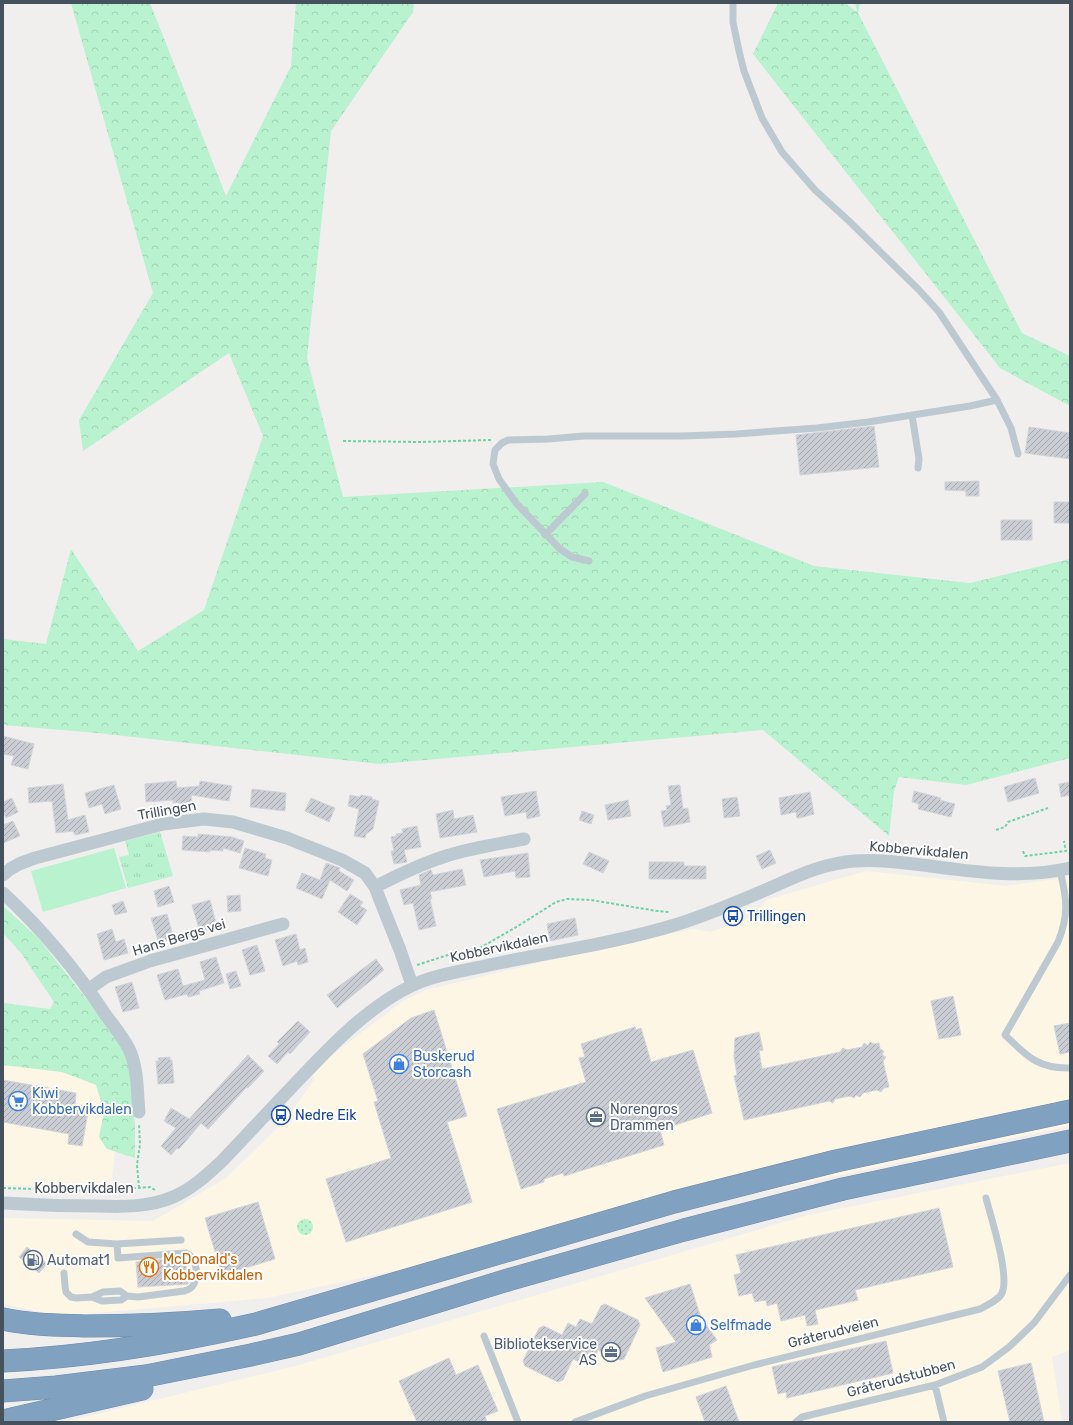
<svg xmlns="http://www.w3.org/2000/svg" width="1073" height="1425" font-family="Rubik,sans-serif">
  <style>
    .commercial { fill: #fdf6e5 }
    .grass { fill: url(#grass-dots) }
    .forest { fill: url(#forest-crowns) }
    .park { fill: url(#park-tufts) }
    .pitch { fill: #b8f2ce }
    .building { fill: url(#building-hatch); stroke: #d1d4da }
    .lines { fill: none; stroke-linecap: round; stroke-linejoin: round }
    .motorway-casing { stroke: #6d8cad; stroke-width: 23 }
    .path { stroke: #6dd39f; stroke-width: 2; stroke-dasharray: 3 2; stroke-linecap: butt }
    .service { stroke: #bdc9d1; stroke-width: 7 }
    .minor { stroke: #bdc9d1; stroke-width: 13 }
    .motorway { stroke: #81a1c1; stroke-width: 22 }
    .labels { text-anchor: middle; stroke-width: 4; stroke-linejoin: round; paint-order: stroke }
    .street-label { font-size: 14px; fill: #45525d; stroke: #fff }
    .transit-label { font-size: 14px; fill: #164399; stroke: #fff; text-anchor: start }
    .shop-label { font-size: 14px; fill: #366cbe; stroke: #fff; text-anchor: start }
    .service-label { font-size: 14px; fill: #4e5e75; stroke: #fff; text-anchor: start }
    .food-label { font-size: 14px; fill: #c56008; stroke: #fff; text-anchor: start }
  </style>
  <defs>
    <pattern id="grass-dots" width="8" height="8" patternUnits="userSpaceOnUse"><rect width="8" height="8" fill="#b8f2ce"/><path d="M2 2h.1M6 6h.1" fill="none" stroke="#a0d1b3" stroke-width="1.8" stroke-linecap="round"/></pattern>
    <pattern id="forest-crowns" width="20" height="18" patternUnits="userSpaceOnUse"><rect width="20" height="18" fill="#b8f2ce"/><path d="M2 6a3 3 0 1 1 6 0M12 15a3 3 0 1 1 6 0" fill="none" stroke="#a0d1b3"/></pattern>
    <pattern id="park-tufts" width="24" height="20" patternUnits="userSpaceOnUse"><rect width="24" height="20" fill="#b8f2ce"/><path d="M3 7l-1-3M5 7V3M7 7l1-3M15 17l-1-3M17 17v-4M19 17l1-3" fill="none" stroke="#a0d1b3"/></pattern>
    <pattern id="building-hatch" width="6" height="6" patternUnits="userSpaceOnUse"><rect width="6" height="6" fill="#cacdd3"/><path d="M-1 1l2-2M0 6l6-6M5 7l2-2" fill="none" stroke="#a6a9ae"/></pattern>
  </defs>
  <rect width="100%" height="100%" fill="#f1eeee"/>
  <path class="commercial" d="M866 871 1006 886 1070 877V1126L267 1298 60 1316 3 1304V1218L153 1221 226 1178 285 1121 314 1080 313 1075 332 1055 403 1001 426 990 559 958 693 929 711 932 753 917 766 900Z
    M3 1065 62 1072 97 1085 104 1112 99 1137 107 1149 115 1151 111 1187 3 1185Z
    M1070 1163V1350L1052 1357 1062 1422H64L299 1365 808 1215Z"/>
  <path class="grass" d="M297 1227a8 8 0 1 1 16 0a8 8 0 1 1-16 0Z"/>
  <path class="forest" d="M71 3H150L226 196 291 66 296 3H414L413 12 331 131 307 358 343 497 603 482 814 566 970 583 1070 559V758L966 785 899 777 894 791 889 836 763 730 380 764 97 733 3 725V639L46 644 71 549 138 651 204 610 263 436 229 353 83 451 79 420 153 293Z
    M778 3H845L857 12 855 3H860L858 13 1022 333 1070 356V406L1000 368 753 54Z
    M3 906 38 938 88 1001 125 1051 130 1074 135 1124V1158L107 1149 99 1137 104 1112 96 1085 62 1072 3 1065V1003L50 1009 54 1002 21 953 3 933Z"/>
  <path class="park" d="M160 832 173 876 128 888 119 857 129 855 125 841Z"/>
  <path class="pitch" d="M114 848 126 888 43 912 31 871Z"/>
  <path class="building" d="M874 426 879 467 800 475 796 435Z
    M1029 427 1070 433V459L1025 453Z
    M979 481V496H966V491L945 490V482Z
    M1054 502H1070V523H1054Z
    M1001 520H1032V540H1001Z
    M3 736 34 744 28 769 11 765 14 756 3 754Z
    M1035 778 1039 793 1008 802 1004 787Z
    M176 781 177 788 199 786 200 781 232 786 229 801 191 795 192 802 180 804 179 802 173 803V800L146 802 145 784Z
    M1070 782V795L1061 797 1059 784Z
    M63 784 68 820 85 815 89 832 75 835 73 831 56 833 52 801 29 803 28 788Z
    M114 785 121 809 105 814 102 804 89 808 85 793Z
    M680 785 683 809 688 808 690 822 664 827 661 811 667 810 666 806 671 805 668 786Z
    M252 789 286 793 285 811 250 807Z
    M536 791 540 816 527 819 526 812 505 816 501 797Z
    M914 791 941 798 940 800 955 804 951 817 918 809 919 804 912 802Z
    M810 792 814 814 800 818H797L796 812 781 815 779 798Z
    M350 795 360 797 361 795 372 797V799L379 801 373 829 366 834 365 838 354 836 359 809 348 806Z
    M737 797 740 816 724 818 722 799Z
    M12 798 18 812 6 818 3 811V802Z
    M311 798 335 808 329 822 305 811Z
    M628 800 631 816 608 820 605 805Z
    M453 810 454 819 473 815 477 832 440 838 436 814Z
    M582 811 594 815 591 824 579 820Z
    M13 821 20 836 3 843V825Z
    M417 826 421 847 404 850 407 862 394 864 391 851H394L391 837 396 836V834L403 833 402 829Z
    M198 834 232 837 244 841 240 853 223 848V851L210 850V852L182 850 183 836 198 837Z
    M245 848 266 854 265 858 272 860 268 876 239 868Z
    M770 850 776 863 762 869 756 856Z
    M589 852 609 861 603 873 583 864Z
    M528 853 530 877 516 878 515 871 484 877 480 860Z
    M649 862H684V866H706V879H649Z
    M326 863 340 868 339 871 354 880 347 891 330 880 322 899 296 888 302 873 320 880Z
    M462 869 466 885 430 892 432 899H430L436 926 419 930 413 903 404 905 400 890 421 885 419 875 430 870H431L433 875Z
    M169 886 174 902 158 907 154 891Z
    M350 894 363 902 360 906 367 910 357 925 338 912Z
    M240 895 241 911 228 912 227 896Z
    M210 900 217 927 200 932 192 905Z
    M123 901 127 912 115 915 112 905Z
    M167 914 174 939 159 943 151 918Z
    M575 918 578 935 550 941 547 924Z
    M112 929 116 942 124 939 128 953 104 960 97 934Z
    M296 934 300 950 305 948 308 962 298 965 297 961 283 966 275 940Z
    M257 945 265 971 250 975 242 950Z
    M216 957 224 983 199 991 200 994 188 997 187 994 165 1000 157 975 178 969 183 986 205 980 200 962Z
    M376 959 384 970 337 1008 327 995Z
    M236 971 241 986 230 989 226 974Z
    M132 982 139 1008 123 1012 115 987Z
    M953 996 961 1035 939 1039 931 1001Z
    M434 1010 467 1116 447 1122 472 1202 346 1242 326 1179 391 1158 374 1102 378 1101 363 1054 411 1018Z
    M298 1021 310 1032 290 1054 288 1052 277 1064 268 1056 279 1044 277 1042Z
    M1070 1023V1052L1060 1054 1054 1026Z
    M635 1027 636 1030 641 1028 651 1062 693 1050 712 1113 660 1130 664 1145 564 1176 563 1173 544 1179V1182L521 1189 497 1109 586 1082 579 1058 585 1057 581 1044Z
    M759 1032 763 1050 759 1051 762 1069 840 1052 843 1048 847 1050 862 1047 864 1043 868 1046 870 1042 874 1044 879 1043 880 1049 884 1051 882 1055 886 1057 883 1061 889 1087 884 1088 881 1092 877 1090 863 1093 860 1097 856 1095 854 1098 850 1096 835 1099 833 1103 829 1101 744 1120 734 1076 737 1075 734 1057 735 1038Z
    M248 1055 264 1071 248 1088 247 1087 208 1129 201 1123 179 1149 177 1148 171 1155 161 1146 176 1128 164 1121 171 1108 189 1119Z
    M170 1057V1060H172L174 1083 158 1084 156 1061H159L158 1058Z
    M3 1080 76 1093 75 1104 89 1106 82 1146 68 1144 69 1134 3 1122Z
    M258 1202 275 1259 222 1275 205 1218Z
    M939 1208 953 1267 855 1290 858 1300 815 1310 818 1324 807 1326 805 1315 781 1321 777 1303 767 1306 766 1300 755 1302 752 1293 739 1296 734 1275 741 1273 736 1255Z
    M27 1247 47 1264 39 1273 19 1257Z
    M181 1258V1266L186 1265 188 1284 138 1287 136 1262Z
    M690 1284 701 1318 717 1340 709 1345 712 1357 663 1372 656 1348 676 1342 645 1298Z
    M605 1304 638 1320 640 1325 624 1359 620 1360 598 1350 595 1357 580 1362 573 1359 563 1380 558 1382 525 1366 523 1361 539 1328 544 1326 562 1335 568 1323 576 1327 580 1319 592 1324 601 1306Z
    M886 1341 893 1373 787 1398 786 1392 778 1394 772 1367Z
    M449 1358 456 1375 478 1365 498 1411 485 1416 487 1422H417L399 1381Z
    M1031 1363 1044 1422H1010L998 1371Z
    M726 1386 739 1422H705L696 1397Z"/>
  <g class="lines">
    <defs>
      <path id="motorway" d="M3 1319C30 1325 58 1325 85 1326 130 1326 175 1324 220 1320
        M3 1361C88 1357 172 1343 256 1324L674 1202 836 1161 1070 1111
        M3 1391 56 1387 146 1376 251 1355 299 1344 511 1279 684 1230 843 1189 1070 1141
        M3 1421 142 1389"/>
    </defs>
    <use href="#motorway" class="motorway-casing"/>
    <path class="path" d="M343 441 420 442 491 440
      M996 830 1005 827 1008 822 1048 808
      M1023 851 1025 856 1066 851 1064 841
      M417 965 451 954 480 948 518 926 556 902 567 899 591 900 657 911 670 912
      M3 1188 98 1191 150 1187 155 1190
      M139 1188 137 1165 140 1144 139 1124"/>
    <path class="service" d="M733 3V22L739 51 744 71 762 118 782 152 815 190 849 221 919 290 939 312 997 400 1011 428 1018 454
      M912 415 919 459 918 468
      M545 535 585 494
      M589 561 572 557 560 549 516 503 499 479 493 464 495 450 502 443 508 440 548 439 584 436H683L736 434 817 428 868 422 970 406 997 400
      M1060 871C1067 898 1069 915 1058 942L1005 1035C1027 1056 1038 1069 1070 1068
      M76 1234 88 1242 117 1244 181 1240
      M64 1273 65 1286 66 1292 71 1297 76 1298 92 1297 102 1301 121 1300 127 1296 138 1297 184 1291C188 1290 192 1288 194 1284 199 1275 196 1256 186 1253L118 1258 117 1244
      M92 1297 103 1292 120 1291 127 1296
      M484 1336 518 1422
      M935 1385 944 1422
      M575 1422 645 1396 754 1365 980 1309C987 1305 999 1300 1002 1293 1010 1275 991 1218 986 1198
      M796 1422 802 1417 935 1385 982 1367 1009 1347 1034 1323 1070 1275"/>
    <path class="minor" d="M3 875C12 866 23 862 35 858L163 824 204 819 233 822 287 838 342 860 365 873 375 887 382 905 400 950 412 985
      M375 887C398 875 421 864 446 856 471 848 498 844 524 839
      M3 893C42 929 76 970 105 1014 113 1025 123 1037 129 1049 138 1068 137 1092 139 1112
      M89 989 106 977 150 961 283 924
      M3 1203C35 1205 66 1206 98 1206 122 1207 150 1207 173 1197 192 1189 207 1175 222 1161 245 1137 267 1113 290 1089 326 1051 364 1009 411 986 435 974 464 971 489 965 552 952 616 943 678 924 709 914 740 901 770 888 797 876 824 863 855 861 880 859 905 863 930 866 976 872 1023 879 1070 868"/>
    <use href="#motorway" class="motorway"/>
  </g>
  <defs>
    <symbol id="bus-ring" viewBox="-11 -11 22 22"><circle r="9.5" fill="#fff" stroke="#1a4fb4" stroke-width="1.5"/><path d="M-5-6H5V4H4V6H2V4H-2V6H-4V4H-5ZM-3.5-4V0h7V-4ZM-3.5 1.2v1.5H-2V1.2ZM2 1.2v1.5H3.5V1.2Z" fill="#1a4fb4"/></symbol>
    <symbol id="shop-ring" viewBox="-11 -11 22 22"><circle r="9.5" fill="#fff" stroke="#3f7fe0" stroke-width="1.5"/><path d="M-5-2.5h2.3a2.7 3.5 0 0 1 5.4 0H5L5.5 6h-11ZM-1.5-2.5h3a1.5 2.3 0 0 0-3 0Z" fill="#3f7fe0"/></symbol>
    <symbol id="supermarket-ring" viewBox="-11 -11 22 22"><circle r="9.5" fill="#fff" stroke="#3f7fe0" stroke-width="1.5"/><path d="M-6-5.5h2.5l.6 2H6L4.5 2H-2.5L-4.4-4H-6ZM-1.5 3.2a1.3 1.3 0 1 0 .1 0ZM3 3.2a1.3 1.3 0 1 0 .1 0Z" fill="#3f7fe0"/></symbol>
    <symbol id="office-ring" viewBox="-11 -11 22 22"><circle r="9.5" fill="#fff" stroke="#5c6f8a" stroke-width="1.5"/><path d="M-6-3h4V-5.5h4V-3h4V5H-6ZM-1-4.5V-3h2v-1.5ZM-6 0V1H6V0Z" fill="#5c6f8a"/></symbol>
    <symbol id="fuel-ring" viewBox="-11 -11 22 22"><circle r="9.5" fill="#fff" stroke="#5c6f8a" stroke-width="1.5"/><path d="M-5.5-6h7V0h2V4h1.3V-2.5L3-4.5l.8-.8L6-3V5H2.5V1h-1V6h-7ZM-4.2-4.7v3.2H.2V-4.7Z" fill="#5c6f8a"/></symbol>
    <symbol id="restaurant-ring" viewBox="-11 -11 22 22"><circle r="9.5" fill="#fff" stroke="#e8710a" stroke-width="1.5"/><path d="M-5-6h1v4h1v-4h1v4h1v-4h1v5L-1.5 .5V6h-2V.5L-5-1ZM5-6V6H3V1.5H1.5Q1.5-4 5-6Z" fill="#e8710a"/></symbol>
  </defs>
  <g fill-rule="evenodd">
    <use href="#bus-ring" x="722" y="905" width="22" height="22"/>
    <use href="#shop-ring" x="388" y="1053" width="22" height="22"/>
    <use href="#supermarket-ring" x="7" y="1090" width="22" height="22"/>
    <use href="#bus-ring" x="270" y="1104" width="22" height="22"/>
    <use href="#office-ring" x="585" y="1106" width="22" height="22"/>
    <use href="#fuel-ring" x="22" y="1249" width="22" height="22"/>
    <use href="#restaurant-ring" x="138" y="1256" width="22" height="22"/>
    <use href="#shop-ring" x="685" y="1314" width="22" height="22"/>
    <use href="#office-ring" x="600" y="1341" width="22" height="22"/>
  </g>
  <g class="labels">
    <g class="street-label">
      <text transform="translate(167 810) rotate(-10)" y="5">Trillingen</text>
      <text transform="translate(919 850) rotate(5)" y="5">Kobbervikdalen</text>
      <text transform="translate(179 937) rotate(-17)" y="5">Hans Bergs vei</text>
      <text transform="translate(499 947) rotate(-12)" y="5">Kobbervikdalen</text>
      <text x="84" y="1193">Kobbervikdalen</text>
      <text transform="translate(833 1332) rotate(-14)" y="5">Gråterudveien</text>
      <text transform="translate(901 1378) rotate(-15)" y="5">Gråterudstubben</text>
    </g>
    <g class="transit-label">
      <text x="747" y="921">Trillingen</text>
      <text x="295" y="1120">Nedre Eik</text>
    </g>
    <g class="shop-label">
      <text x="413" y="1061">Buskerud<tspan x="413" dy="16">Storcash</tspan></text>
      <text x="32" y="1098">Kiwi<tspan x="32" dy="16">Kobbervikdalen</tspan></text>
      <text x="710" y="1330">Selfmade</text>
    </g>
    <g class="service-label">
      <text x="610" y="1114">Norengros<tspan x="610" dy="16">Drammen</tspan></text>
      <text x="47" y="1265">Automat1</text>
      <text x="597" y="1349" text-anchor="end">Bibliotekservice<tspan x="597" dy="16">AS</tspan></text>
    </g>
    <g class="food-label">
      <text x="163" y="1264">McDonald's<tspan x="163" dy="16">Kobbervikdalen</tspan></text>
    </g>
  </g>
  <rect width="1073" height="1425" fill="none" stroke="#45525d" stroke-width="8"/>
</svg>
